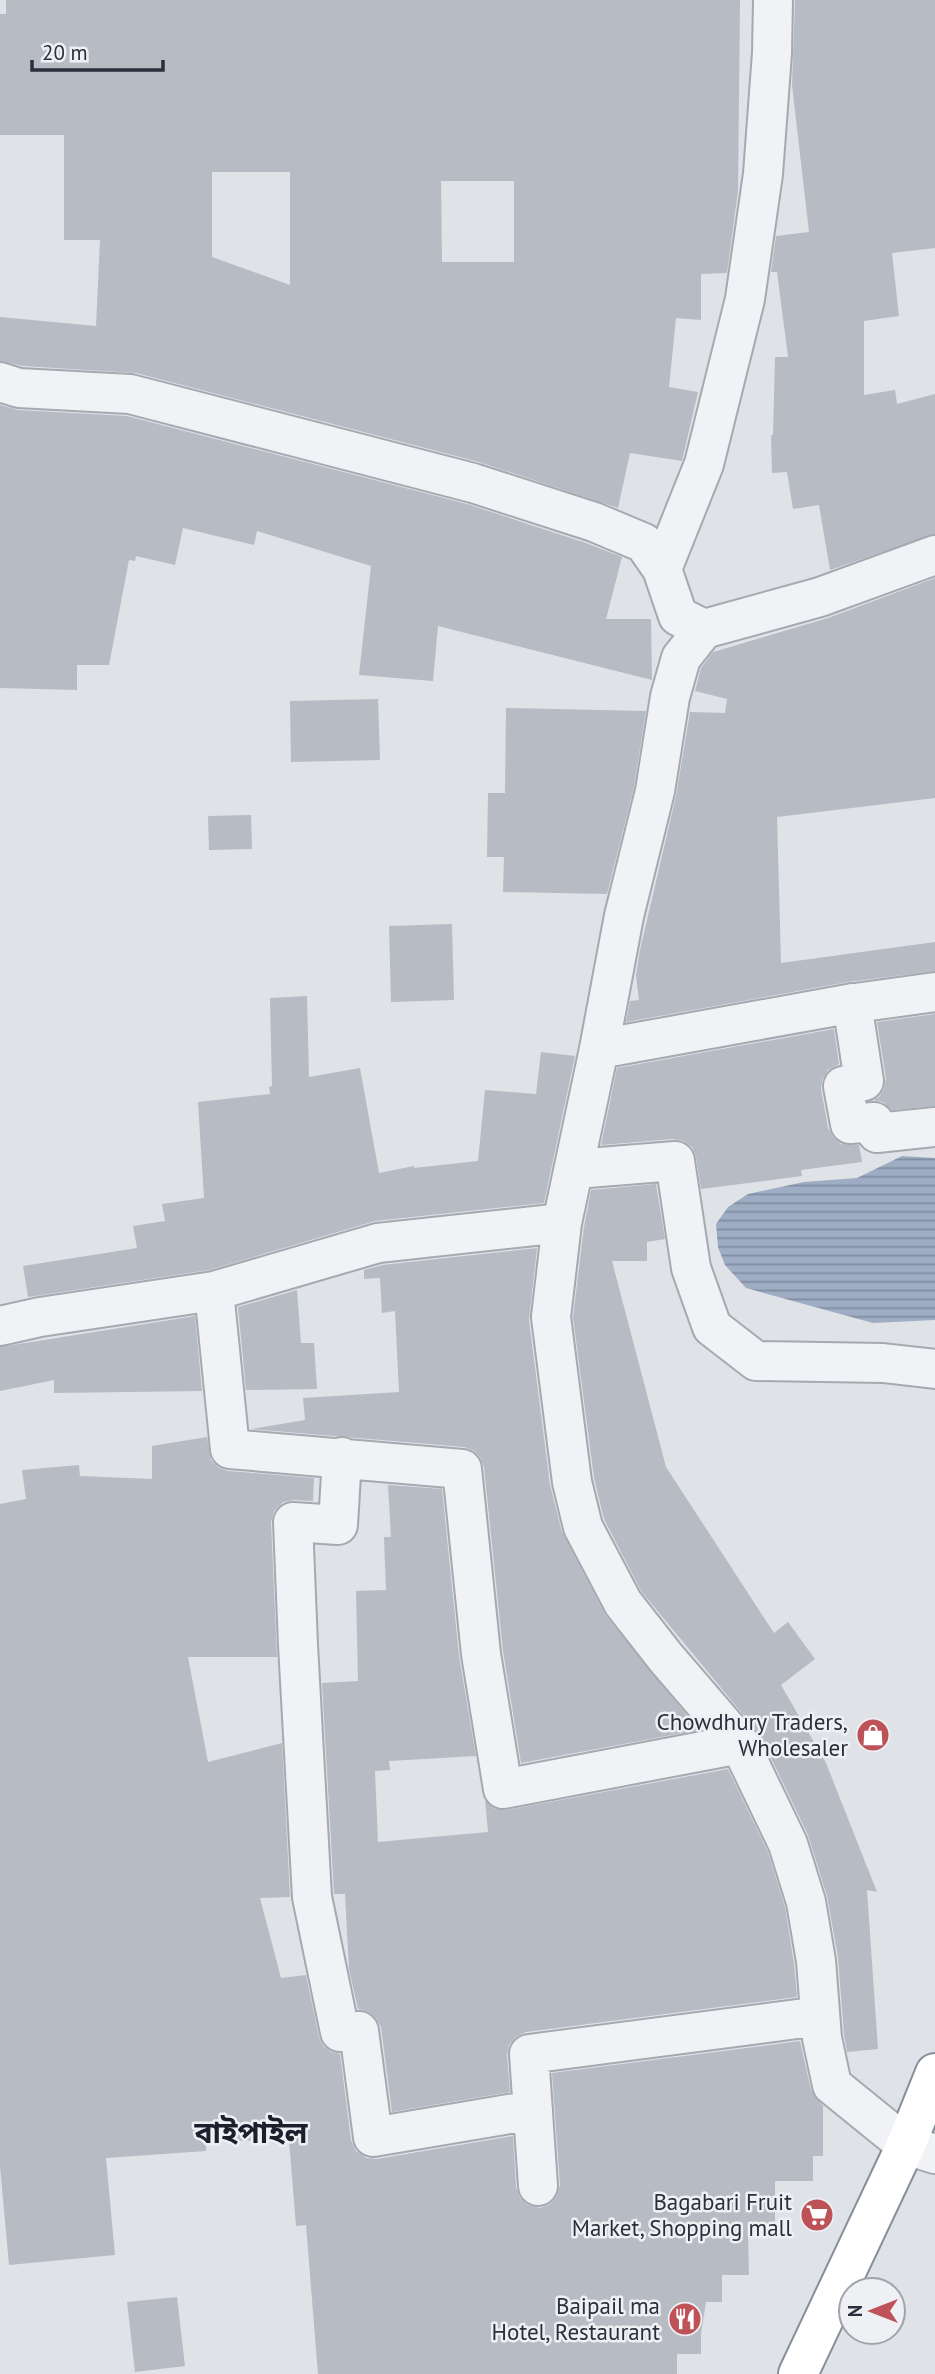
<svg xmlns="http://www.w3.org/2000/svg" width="935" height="2374" font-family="'PT Sans','Noto Sans Bengali',sans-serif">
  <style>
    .water { fill: url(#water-rules) }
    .building { fill: #b7bbc3; fill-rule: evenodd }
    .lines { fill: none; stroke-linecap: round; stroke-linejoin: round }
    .minor-casing { stroke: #a5a9b0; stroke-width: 42 }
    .trunk-casing { stroke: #888e9b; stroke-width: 42 }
    .minor { stroke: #f1f2f5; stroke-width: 38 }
    .trunk { stroke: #fff; stroke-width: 38 }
    .labels { text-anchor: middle; stroke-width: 5; stroke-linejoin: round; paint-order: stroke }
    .poi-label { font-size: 23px; fill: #2a2f3c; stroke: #eef0f4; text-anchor: end }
    .district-label { font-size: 30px; font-weight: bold; fill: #1c202d; stroke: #eef0f4 }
  </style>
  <defs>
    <pattern id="water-rules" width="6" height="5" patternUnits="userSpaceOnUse" patternTransform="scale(1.75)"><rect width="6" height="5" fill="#9eadc3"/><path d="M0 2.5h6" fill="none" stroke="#818da0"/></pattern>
  </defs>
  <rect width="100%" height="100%" fill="#dfe2e7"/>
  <path class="water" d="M902 1156 935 1158V1320L873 1323 746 1288 725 1265 718 1247 716 1224 728 1207 748 1194 804 1182 857 1178Z"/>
  <path class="building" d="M6 0H740L738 191 727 273 701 274V320L676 318 669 387 698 392 682 461 630 453 618 508 479 462 136 373 23 366 0 361V317L96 326 100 240H64V135H0V14H6ZM212 172H290V285L212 257ZM441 181H514V262H442Z
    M795 0H935V248L892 253 899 316 864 321V395L895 390 897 404 935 394V534L830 570 819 505 793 509 787 472 772 473 771 435H773L775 357H788L777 272H771L776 236 809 232 792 85Z
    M0 405 18 410 127 416 467 504 586 543 622 557 606 619H651L652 680 438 626 433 681 359 675 371 566 257 531 254 545 183 528 175 565 136 556 135 561 129 560 109 665H77V690L0 688Z
    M935 578V798L777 817 781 963 935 942V971L848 982 626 1022 630 1001 639 1000 636 975 640 950 676 796 690 712 725 713 727 699 695 691 701 668 713 652 828 618Z
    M378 699 380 760 291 762 290 701Z
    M506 708 646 711 634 787 607 894 503 892 504 857H487L488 793H505Z
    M251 815 252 849 209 850 208 816Z
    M452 924 454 1000 391 1002 389 926Z
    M307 996 309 1077 360 1068 379 1173 414 1166V1168L478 1161 485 1090 536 1094 541 1052 575 1056 544 1203 375 1221 209 1270 28 1297 23 1266 137 1248 133 1226 165 1221 162 1204 204 1198 198 1102 270 1094 269 1087 272 1086 270 998Z
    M935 1014V1106L892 1110 883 1102 873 1100 879 1097 884 1089 886 1078 877 1022Z
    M834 1029 839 1064 828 1070 822 1080 821 1089 828 1128 833 1137 841 1144 859 1145 862 1162 801 1170 802 1176 701 1189 696 1157 692 1147 683 1141 673 1139 601 1145 617 1068Z
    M656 1184 665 1239 647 1242V1261H612L666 1467 774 1633 788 1622 815 1659 781 1685 826 1763 877 1892 867 1890 878 2049 847 2052 844 2035 838 1957 827 1896 808 1835 760 1735 641 1591 604 1519 594 1478 573 1317 584 1227 591 1190Z
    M537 1248 529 1320 550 1485 562 1532 606 1616 699 1730 521 1763 503 1651 484 1467 480 1457 473 1450 464 1447 251 1429 305 1420 303 1398 399 1392 395 1311 382 1313 380 1278 364 1279V1270L382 1265Z
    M297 1290 301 1343H314L317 1389 246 1390 238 1307Z
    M195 1316 202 1391 54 1393V1380L0 1391V1347Z
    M207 1437 211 1460 219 1468 228 1471 314 1478 313 1501 294 1500 283 1502 274 1511 271 1522 277 1657H188L208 1762 282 1743 290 1897 260 1898 281 1978 306 1975 319 2037 323 2046 331 2052 340 2054 351 2140 356 2151 366 2158 377 2159 513 2136 516 2187 520 2198 528 2205 540 2208 550 2204 557 2196 560 2185 552 2073 800 2041 811 2090 823 2106V2156H813V2181H775V2227H748L749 2275H722V2302H706L701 2334V2354H677V2374H318L306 2225 296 2226 289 2140 206 2141V2151L106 2158 115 2255 9 2265 0 2166V1504L26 1499 22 1470 79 1465 80 1476 152 1479V1446Z
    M388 1485 442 1489 459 1656 476 1756 389 1761 390 1770 375 1771 378 1842 488 1832 485 1800 495 1809 507 1810 728 1769 768 1852 785 1907 794 1964 797 1997 526 2032 516 2037 509 2045 507 2055 510 2092 392 2112 381 2027 376 2018 369 2012 358 2009 349 1969 345 1894H334L322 1683 358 1681 356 1591 386 1590 384 1537H391Z
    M177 2297 185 2366 135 2372 127 2302Z"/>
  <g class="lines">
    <defs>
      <path id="minor" d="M0 382 19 388 130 394 473 483 594 522 644 543 662 569 678 616 704 629
        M935 555 820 597 704 629 681 658 670 697 655 791 624 916 599 1049 562 1223 551 1317 572 1482 583 1527 623 1603 666 1658 740 1744 788 1844 806 1902 816 1961 822 2038 832 2085 906 2145 935 2154
        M662 569 704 464 745 299 763 174 772 53 773 0
        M852 1003 864 1081 843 1086 850 1124 874 1122 877 1133 935 1127
        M599 1049 848 1004 935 992
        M575 1169 675 1161 691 1268 712 1327 756 1361 883 1363 935 1369
        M214 1291 230 1449 462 1469 481 1654 503 1789 740 1744
        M0 1326 40 1317 214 1291 378 1243 562 1223
        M342 1457 338 1525 293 1522 298 1645 312 1897 340 2032 359 2031 373 2137 533 2110
        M538 2186 529 2054 820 2016"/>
      <path id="trunk" d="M798 2374 906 2145 935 2073"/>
    </defs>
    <use href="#minor" class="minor-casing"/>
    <use href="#trunk" class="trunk-casing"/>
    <use href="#minor" class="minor"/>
    <use href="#trunk" class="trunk"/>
  </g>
  <defs>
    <symbol id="shop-disc" viewBox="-11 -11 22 22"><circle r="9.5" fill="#bd5359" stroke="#eef0f4"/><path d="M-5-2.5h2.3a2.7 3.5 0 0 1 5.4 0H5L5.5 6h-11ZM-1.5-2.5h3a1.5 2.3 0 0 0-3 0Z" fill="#fff"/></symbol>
    <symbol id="supermarket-disc" viewBox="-11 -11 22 22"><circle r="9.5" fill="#bd5359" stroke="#eef0f4"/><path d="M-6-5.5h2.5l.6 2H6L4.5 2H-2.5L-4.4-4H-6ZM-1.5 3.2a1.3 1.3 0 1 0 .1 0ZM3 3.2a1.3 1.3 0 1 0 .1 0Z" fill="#fff"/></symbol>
    <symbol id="restaurant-disc" viewBox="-11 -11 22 22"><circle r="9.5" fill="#bd5359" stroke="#eef0f4"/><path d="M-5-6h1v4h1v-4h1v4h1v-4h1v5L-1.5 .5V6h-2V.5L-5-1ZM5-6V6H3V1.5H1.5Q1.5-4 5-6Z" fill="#fff"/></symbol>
  </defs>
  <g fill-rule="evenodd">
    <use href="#shop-disc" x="854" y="1716" width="38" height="38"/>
    <use href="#supermarket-disc" x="798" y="2196" width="38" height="38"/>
    <use href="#restaurant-disc" x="666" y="2300" width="38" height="38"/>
  </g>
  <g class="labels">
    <g class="poi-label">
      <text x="848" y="1730">Chowdhury Traders,<tspan x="848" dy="26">Wholesaler</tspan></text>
      <text x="792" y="2210">Bagabari Fruit<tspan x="792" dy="26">Market, Shopping mall</tspan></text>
      <text x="660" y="2314">Baipail ma<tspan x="660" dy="26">Hotel, Restaurant</tspan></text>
    </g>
    <g class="district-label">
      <text x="251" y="2143">বাইপাইল</text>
    </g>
  </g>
  <g transform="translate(872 2311) rotate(270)"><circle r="33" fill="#eef0f4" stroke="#a0a3aa" stroke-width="2"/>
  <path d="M0-5L12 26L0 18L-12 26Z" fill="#bd5359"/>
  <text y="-10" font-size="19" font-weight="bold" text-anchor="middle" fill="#2a2f3c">N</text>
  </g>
  <path d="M32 60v10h131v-10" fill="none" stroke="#2a2f3c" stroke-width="3.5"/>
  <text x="42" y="60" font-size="21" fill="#2a2f3c" stroke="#eef0f4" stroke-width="5" paint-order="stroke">20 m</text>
</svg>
